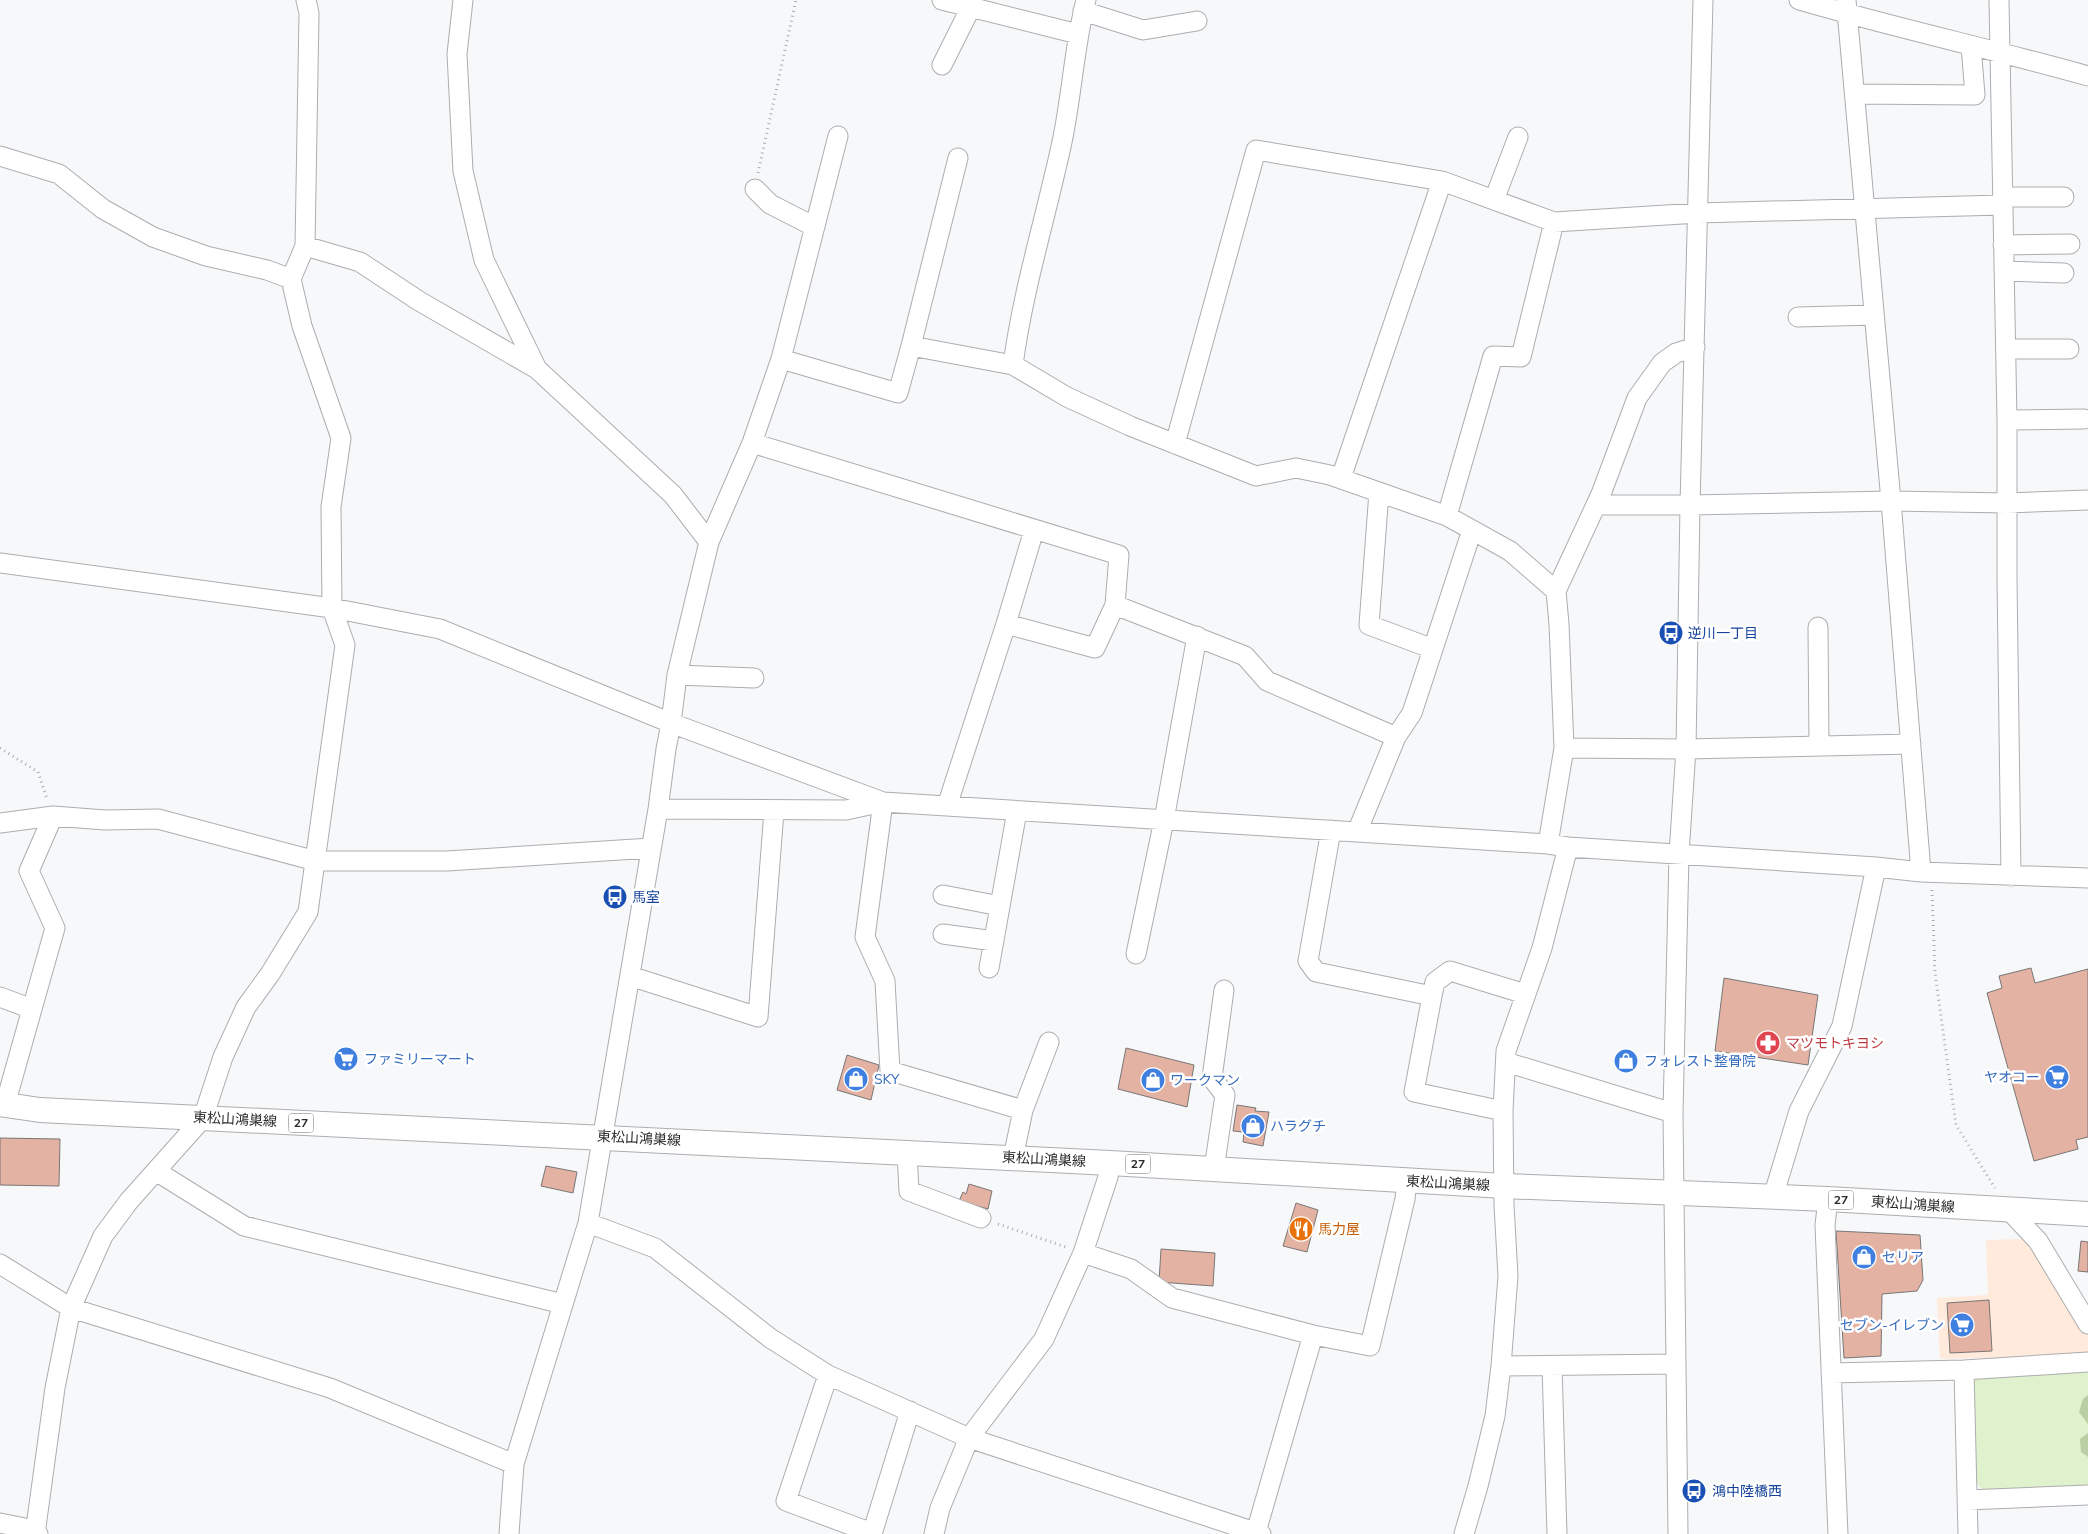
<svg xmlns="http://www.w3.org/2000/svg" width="2088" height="1534" font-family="'Nunito Sans','Noto Sans JP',sans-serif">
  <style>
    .commercial { fill: #ffeadb }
    .green { fill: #dff1cd }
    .forest { fill: #bacfa4 }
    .building { fill: #e4b2a2; stroke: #797676 }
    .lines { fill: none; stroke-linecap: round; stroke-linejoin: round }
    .minor-casing { stroke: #acadaf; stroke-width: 21 }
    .major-casing { stroke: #acadaf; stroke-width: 26 }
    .path { stroke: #acadaf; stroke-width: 3; stroke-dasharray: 1 4; stroke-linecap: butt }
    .minor { stroke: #fff; stroke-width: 19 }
    .major { stroke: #fff; stroke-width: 24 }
    .labels { text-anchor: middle; stroke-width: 5; stroke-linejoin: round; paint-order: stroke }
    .shield { fill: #fff; stroke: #6a6b6b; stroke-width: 1 }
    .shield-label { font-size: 12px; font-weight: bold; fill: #2a2b2c }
    .transit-label { font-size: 14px; fill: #164399; stroke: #fff; text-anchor: start }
    .health-label { font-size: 14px; fill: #be3a42; stroke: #fff; text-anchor: start }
    .shop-label { font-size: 14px; fill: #366cbe; stroke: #fff; text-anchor: start }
    .street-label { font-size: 14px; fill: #2a2b2c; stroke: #fff }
    .food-label { font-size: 14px; fill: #c56008; stroke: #fff; text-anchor: start }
  </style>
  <rect width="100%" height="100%" fill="#f7f8fa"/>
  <path class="commercial" d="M2023 1239 2031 1243 2088 1335V1355L1940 1359 1937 1298 1988 1295 1986 1240Z"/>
  <path class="green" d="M2088 1370V1489L1984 1493 1977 1483 1973 1382 1980 1374Z"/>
  <path class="forest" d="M2088 1395V1424L2079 1412 2083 1399Z
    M2088 1433V1457L2081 1452 2080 1439Z"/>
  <path class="building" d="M2031 968 2035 983 2088 969V1137L2076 1140 2078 1149 2034 1161 1987 993 2002 988 1999 976Z
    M1724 978 1818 995 1808 1065 1715 1051Z
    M1126 1048 1194 1065 1187 1107 1118 1089Z
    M847 1055 879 1065 871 1100 837 1090Z
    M1237 1105 1256 1108 1255 1111 1269 1112 1263 1146 1243 1142 1244 1132 1233 1131Z
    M0 1138 60 1139 59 1186 0 1185Z
    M546 1166 577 1172 573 1193 541 1186Z
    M969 1184 992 1191 988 1209 959 1201 963 1192 966 1194Z
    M1296 1203 1318 1210 1307 1252 1283 1246Z
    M1836 1231 1920 1235 1923 1280 1917 1291 1882 1294 1881 1356 1844 1358Z
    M2081 1241 2088 1242V1272L2078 1271Z
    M1161 1249 1215 1253 1213 1286 1159 1282Z
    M1989 1300 1992 1351 1950 1353 1947 1303Z"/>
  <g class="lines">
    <defs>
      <path id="minor" d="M463 0 457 54 463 171 484 260 537 369
        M942 0 1078 34
        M1799 0C1895 28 1992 49 2088 76
        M1846 0 1891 501 1921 872
        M1999 0 2007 420V579L2011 876
        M1083 11 1143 30 1197 21
        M942 65 971 7
        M1855 94 1975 95 1971 46
        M0 156 59 174 103 209 153 237 206 256 267 270 291 279
        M755 189 770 204 815 227
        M2002 197H2064
        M1494 200 1518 137
        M2003 245 2070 244
        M305 246 360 262 419 301 537 369 673 495 709 542
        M2004 271 2064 273
        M1798 317 1874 315
        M911 346 958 158
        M2006 349H2069
        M781 359 898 393 911 346 1013 365 1067 397 1130 426 1256 476 1296 468 1330 475 1447 516 1510 551 1556 591
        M1013 365C1023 289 1046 217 1062 142 1072 95 1074 47 1086 0
        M2007 420 2084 419
        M752 443 1119 555 1115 605 1245 656 1267 681 1396 737
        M1175 444 1256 150 1442 181
        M1341 478 1442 181 1554 222 1698 213 2002 205
        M1379 492 1369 625 1433 649
        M1596 505H1690L1891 501 2007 503 2088 500
        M1447 516 1493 356 1521 357 1554 222
        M0 563 332 608 440 629 671 723 677 675 709 542 752 443 781 359 838 136
        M1006 624 1095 648 1115 605
        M1818 627 1819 746
        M677 675 754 678
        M1564 748 1686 749 1911 744
        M947 806 1006 624 1034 530
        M658 809 846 810 883 802 865 937 885 981 890 1071 1023 1110 1013 1158
        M0 823 53 816 105 820 158 819 316 861H447L651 848
        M1331 830 1308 961 1316 972 1432 996 1435 982 1450 971 1525 994
        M1357 832 1396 737 1412 713 1472 530
        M1548 844 1564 748 1559 624 1556 591 1601 494 1637 398 1662 363 1676 353 1695 347
        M943 895 1000 906
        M943 934 994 941
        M1136 954 1164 820 1197 636
        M989 968 1017 811
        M630 976 758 1017 774 811
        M1432 996 1414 1092 1503 1111
        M0 997 32 1009 5 1105
        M32 1009 55 928 29 871 53 816
        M1506 1062 1673 1113
        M1023 1110 1049 1042
        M907 1152 909 1191 981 1218
        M1214 1169 1225 1095 1212 1078 1224 990
        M156 1171 244 1226 563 1304
        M1773 1197 1799 1111 1842 1026 1876 867
        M1828 1199 1825 1225 1838 1534
        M2009 1210 2038 1241 2088 1324
        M588 1223 655 1248 770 1338 828 1375 969 1438 1261 1534
        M1083 1253 1131 1269 1172 1298 1313 1335
        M0 1264 71 1308 330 1388 514 1464
        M1501 1366 1674 1364
        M1552 1366 1557 1534
        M1964 1370 1968 1534
        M1831 1373 1964 1370 2088 1362
        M828 1375 786 1501 872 1533
        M1967 1500 2088 1495
        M0 1523 35 1530 38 1534
        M1256 1532 1313 1335 1370 1346 1405 1199 1407 1181
        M35 1534 55 1388 71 1308 103 1236 129 1201 203 1118 223 1057 246 1007 270 974 308 912 345 645 332 608 331 507 341 438 302 326 291 279 305 246 309 13 306 0
        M509 1534 514 1464 588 1223 658 809 666 749 671 723 883 802 1548 844 1568 847 1876 867 1921 872 2088 878
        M872 1534 910 1411
        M934 1534 940 1508 969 1438 1044 1339 1083 1253 1108 1177 1110 1163
        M1464 1534 1478 1486 1495 1416 1501 1366 1508 1276 1504 1205 1503 1111 1506 1051 1542 948 1568 847
        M1678 1534 1673 1113 1679 854 1686 749 1690 505 1703 0"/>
      <path id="major" d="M0 1104 40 1110 1110 1163 1504 1186 1828 1199 2088 1214"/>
    </defs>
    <use href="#minor" class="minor-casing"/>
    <use href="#major" class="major-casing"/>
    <path class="path" d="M758 173 796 0
      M0 748 38 772 47 799
      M1932 890 1935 973 1956 1125 1995 1188
      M998 1224 1066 1247"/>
    <use href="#minor" class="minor"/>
    <use href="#major" class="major"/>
  </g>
  <defs>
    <symbol id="bus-disc" viewBox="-11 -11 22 22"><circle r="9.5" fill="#1a4fb4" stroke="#fff"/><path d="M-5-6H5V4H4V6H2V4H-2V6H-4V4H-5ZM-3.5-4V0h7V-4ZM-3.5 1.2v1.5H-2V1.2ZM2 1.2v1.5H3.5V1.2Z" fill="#fff"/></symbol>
    <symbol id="pharmacy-disc" viewBox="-11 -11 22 22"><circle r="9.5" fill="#e0444e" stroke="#fff"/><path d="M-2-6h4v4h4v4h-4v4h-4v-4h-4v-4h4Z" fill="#fff"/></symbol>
    <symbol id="supermarket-disc" viewBox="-11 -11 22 22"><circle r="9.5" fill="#3f7fe0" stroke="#fff"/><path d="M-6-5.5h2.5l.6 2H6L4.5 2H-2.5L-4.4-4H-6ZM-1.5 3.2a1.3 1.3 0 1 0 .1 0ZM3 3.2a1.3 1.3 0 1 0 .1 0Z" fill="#fff"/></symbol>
    <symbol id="shop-disc" viewBox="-11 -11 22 22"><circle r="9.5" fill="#3f7fe0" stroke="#fff"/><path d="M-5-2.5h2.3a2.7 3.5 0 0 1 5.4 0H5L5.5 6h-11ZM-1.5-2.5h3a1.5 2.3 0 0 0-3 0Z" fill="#fff"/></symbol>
    <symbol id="restaurant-disc" viewBox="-11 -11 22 22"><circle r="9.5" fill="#e8710a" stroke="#fff"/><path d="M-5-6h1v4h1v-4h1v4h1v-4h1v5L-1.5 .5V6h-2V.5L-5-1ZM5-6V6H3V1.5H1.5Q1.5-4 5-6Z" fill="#fff"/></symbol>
  </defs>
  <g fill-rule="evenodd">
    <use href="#bus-disc" x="1657" y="619" width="28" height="28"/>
    <use href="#bus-disc" x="601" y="883" width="28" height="28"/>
    <use href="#pharmacy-disc" x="1754" y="1029" width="28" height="28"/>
    <use href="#supermarket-disc" x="332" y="1045" width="28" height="28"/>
    <use href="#shop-disc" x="1612" y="1047" width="28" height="28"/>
    <use href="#supermarket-disc" x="2043" y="1063" width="28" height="28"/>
    <use href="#shop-disc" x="842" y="1065" width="28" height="28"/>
    <use href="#shop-disc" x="1139" y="1066" width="28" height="28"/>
    <use href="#shop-disc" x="1239" y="1112" width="28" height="28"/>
    <use href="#restaurant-disc" x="1287" y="1215" width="28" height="28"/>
    <use href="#shop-disc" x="1850" y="1243" width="28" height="28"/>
    <use href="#supermarket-disc" x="1948" y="1311" width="28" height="28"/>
    <use href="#bus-disc" x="1680" y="1477" width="28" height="28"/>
  </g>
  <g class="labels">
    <g class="shield">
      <rect x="288.5" y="1113.5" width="25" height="19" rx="4"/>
      <rect x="1125.5" y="1154.5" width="25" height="19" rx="4"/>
      <rect x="1828.5" y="1190.5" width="25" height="19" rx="4"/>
    </g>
    <g class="shield-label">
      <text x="301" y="1127">27</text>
      <text x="1138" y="1168">27</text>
      <text x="1841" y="1204">27</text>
    </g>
    <g class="transit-label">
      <text x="1688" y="638">逆川一丁目</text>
      <text x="632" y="902">馬室</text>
      <text x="1712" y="1496">鴻中陸橋西</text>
    </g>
    <g class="health-label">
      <text x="1786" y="1048">マツモトキヨシ</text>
    </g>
    <g class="shop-label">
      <text x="364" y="1064">ファミリーマート</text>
      <text x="1644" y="1066">フォレスト整骨院</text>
      <text x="2040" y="1082" text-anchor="end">ヤオコー</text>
      <text x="874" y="1084">SKY</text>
      <text x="1170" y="1085">ワークマン</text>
      <text x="1270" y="1131">ハラグチ</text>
      <text x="1882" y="1262">セリア</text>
      <text x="1944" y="1330" text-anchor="end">セブン-イレブン</text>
    </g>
    <g class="street-label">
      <text transform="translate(235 1119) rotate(3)" y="5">東松山鴻巣線</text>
      <text transform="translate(639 1138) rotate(3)" y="5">東松山鴻巣線</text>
      <text transform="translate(1044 1159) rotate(3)" y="5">東松山鴻巣線</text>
      <text transform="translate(1448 1183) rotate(3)" y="5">東松山鴻巣線</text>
      <text transform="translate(1913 1204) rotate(4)" y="5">東松山鴻巣線</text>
    </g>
    <g class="food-label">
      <text x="1318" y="1234">馬力屋</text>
    </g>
  </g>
</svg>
